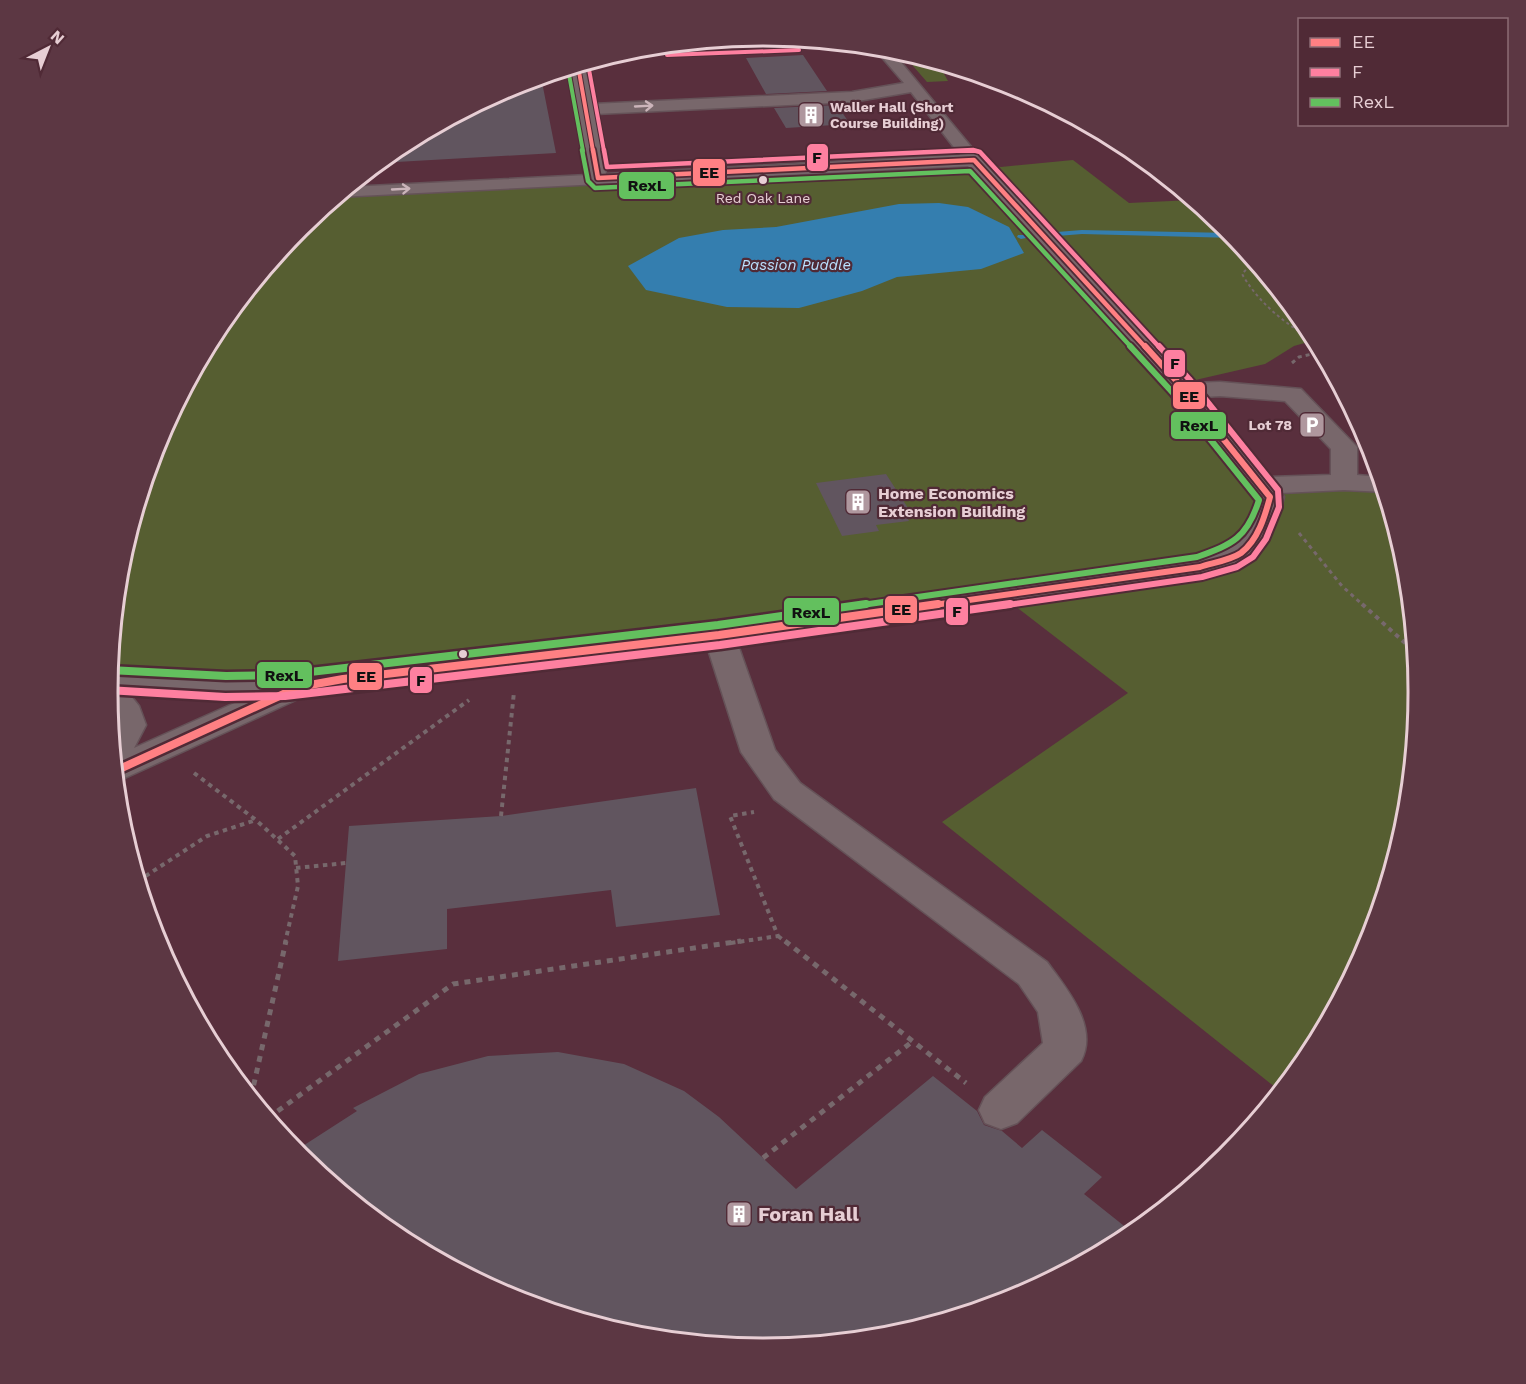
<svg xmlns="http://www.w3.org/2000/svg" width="1526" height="1384" font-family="'Work Sans',sans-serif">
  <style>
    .built { fill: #592f3d }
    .green { fill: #565e31 }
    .water { fill: #347eaf }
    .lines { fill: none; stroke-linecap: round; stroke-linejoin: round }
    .stream { fill: #347eaf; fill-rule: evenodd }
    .building { fill: #61555f }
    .minor-casing { stroke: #655258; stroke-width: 3 }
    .path-far3 { stroke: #77686c; stroke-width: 2; stroke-dasharray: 3 3; stroke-linecap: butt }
    .path-far2 { stroke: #77686c; stroke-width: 3; stroke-dasharray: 4 4; stroke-linecap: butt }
    .path-far1 { stroke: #77686c; stroke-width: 4; stroke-dasharray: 4.5 4.5; stroke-linecap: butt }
    .path { stroke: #77686c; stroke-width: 5; stroke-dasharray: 6 6; stroke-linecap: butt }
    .minor { fill: #78676b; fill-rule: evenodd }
    .bus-1-far3-casing { stroke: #502a36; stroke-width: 6 }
    .bus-1-far2-casing { stroke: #502a36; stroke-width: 8 }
    .bus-1-far1-casing { stroke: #502a36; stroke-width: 10 }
    .bus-1-casing { stroke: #502a36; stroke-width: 13 }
    .bus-2-far3-casing { stroke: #502a36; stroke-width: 6 }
    .bus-2-far2-casing { stroke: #502a36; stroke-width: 8 }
    .bus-2-far1-casing { stroke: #502a36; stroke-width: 10 }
    .bus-2-casing { stroke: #502a36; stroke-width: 13 }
    .bus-3-far3-casing { stroke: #502a36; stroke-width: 6 }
    .bus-3-far2-casing { stroke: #502a36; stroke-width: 8 }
    .bus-3-far1-casing { stroke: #502a36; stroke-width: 10 }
    .bus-3-casing { stroke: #502a36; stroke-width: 13 }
    .bus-1-far3 { stroke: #ff8083; stroke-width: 4 }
    .bus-1-far2 { stroke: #ff8083; stroke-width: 4.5 }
    .bus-1-far1 { stroke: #ff8083; stroke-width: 6 }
    .bus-1 { stroke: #ff8083; stroke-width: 8 }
    .bus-2-far3 { stroke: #fe80a0; stroke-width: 4 }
    .bus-2-far2 { stroke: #fe80a0; stroke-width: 4.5 }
    .bus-2-far1 { stroke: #fe80a0; stroke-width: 6 }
    .bus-2 { stroke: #fe80a0; stroke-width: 8 }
    .bus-3-far3 { stroke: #63c05e; stroke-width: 4 }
    .bus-3-far2 { stroke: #63c05e; stroke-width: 4.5 }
    .bus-3-far1 { stroke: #63c05e; stroke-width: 6 }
    .bus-3 { stroke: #63c05e; stroke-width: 8 }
    .oneway { stroke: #cbb4ba }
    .bus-dot { fill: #e7ced4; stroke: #502a36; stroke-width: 2 }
    .labels { text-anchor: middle; stroke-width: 4.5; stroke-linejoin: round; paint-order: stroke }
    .far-poi-label { font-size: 14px; font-weight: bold; fill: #e7ced4; stroke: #502a36; text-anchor: start }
    .bus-label { font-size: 14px; fill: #e7ced4; stroke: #502a36 }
    .far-water-label { font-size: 15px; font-style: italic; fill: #bae1ff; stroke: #502a36 }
    .poi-label { font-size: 16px; font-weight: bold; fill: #e7ced4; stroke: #502a36; text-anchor: start }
    .near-poi-label { font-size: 20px; font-weight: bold; fill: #e7ced4; stroke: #502a36; text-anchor: start }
    .rim { fill: none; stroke: #e7ced4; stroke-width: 3 }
    .line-badge { stroke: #502a36; stroke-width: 2 }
    .pale-badge-label { font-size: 16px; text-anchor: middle; font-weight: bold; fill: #111 }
  </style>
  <rect width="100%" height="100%" fill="#48323a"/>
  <path class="built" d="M109 692a654 654 0 1 1 1308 0a654 654 0 1 1-1308 0Z"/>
  <path class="green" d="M900 51 966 71 943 72 948 81 927 82Z
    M1073 160 1129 203 1192 200 1227 228 1309 328 1315 340 1294 346 1265 364 1191 381 1143 342 1267 492 1384 490 1406 564 1419 692 1406 820 1369 943 1308 1057 1280 1091 942 822 1128 693 1011 603 343 679 181 694 108 680 120 564 157 441 218 327 299 228 340 195 978 162 1001 167Z"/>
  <path class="water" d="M939 203 968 207 1009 227 1024 253 981 269 897 277 862 291 799 308 727 307 646 290 628 266 679 238 723 230 776 227 899 204Z"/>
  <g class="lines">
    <path class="stream" d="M1082 230 1231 233 1235 238 1082 234 1057 236 1053 234 1057 232Z
      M1018 235H1027L1031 237 1021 239 1017 237Z"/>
  </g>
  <path class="building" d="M803 55 827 91 766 94 746 58Z
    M541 77 556 153 379 163 399 146 512 86Z
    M837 105 850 124 786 128 774 108Z
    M886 474 908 508H901L909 521 876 525 879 531 842 536 816 483Z
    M696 788 720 915 616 927 611 890 447 909V949L338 961 349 826 501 816Z
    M558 1052 624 1064 684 1091 719 1117 796 1189 933 1076 977 1111 984 1125 1002 1131 1022 1148 1042 1130 1102 1177 1084 1194 1133 1233 1014 1298 891 1335 763 1348 635 1335 512 1298 398 1237 295 1151 357 1111 353 1108 419 1074 488 1056Z"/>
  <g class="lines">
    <defs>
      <path id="minor" d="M748 37 806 40 799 44 667 49 660 46Z
        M874 48 890 49 987 166 1192 383 1220 382 1301 389 1357 447V475L1380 477 1385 492 1344 490 1281 493 1284 497C1279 517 1269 548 1250 559 1237 568 1215 572 1200 576L737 642 775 750 800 783 1047 962C1067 989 1099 1027 1081 1061L1017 1123 1001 1129 985 1123 979 1110 985 1097 1043 1043 1038 1012 1019 984 774 799 741 752 707 646 301 694 298 699 116 782 107 692 109 670 226 677 314 673 719 626 1123 571 1195 559 1231 547 1251 517 1256 498 1172 391 968 166 337 197 349 187 588 175 571 68 584 64 593 104 852 92 904 83ZM911 92 960 155 606 174 595 114 852 102ZM1220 396 1285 401 1331 449V475L1269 477 1203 397ZM127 691 248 697 134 748 146 725 139 706Z"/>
    </defs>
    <use href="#minor" class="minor-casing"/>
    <path class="path-far3" d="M1254 261 1242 274C1260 305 1286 324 1316 342"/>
    <path class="path-far2" d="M1292 363 1299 357 1321 352
      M1299 533 1342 586 1364 606"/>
    <path class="path-far1" d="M1362 604 1415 652
      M194 773 256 820 295 856 298 886 285 943
      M501 816 514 692
      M278 839 469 700
      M296 868 346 863
      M138 881 207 836 256 820
      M778 936 787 943
      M731 943 778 936 730 816 754 812"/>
    <path class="path" d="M785 941 966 1083
      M251 1097 286 941
      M268 1118 453 984 741 941
      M763 1158 913 1041"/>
    <use href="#minor" class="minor"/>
    <defs>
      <path id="bus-1-far3" d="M674 45 799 40
        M578 66 593 151"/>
      <path id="bus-1-far2" d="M593 150 598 178 974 160 1146 348"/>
      <path id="bus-1-far1" d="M927 606 1200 567C1212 563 1231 560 1241 553 1258 540 1265 516 1270 497L1181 386 1145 346"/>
      <path id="bus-1" d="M115 771 299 687 343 679 719 635 938 604"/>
      <path id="bus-2-far3" d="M667 55 799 50
        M588 64 604 151
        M950 151H977"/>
      <path id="bus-2-far2" d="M604 150 607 167 973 150 980 152 1160 348"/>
      <path id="bus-2-far1" d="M1000 606 1202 577 1237 567 1253 557 1266 539 1279 507 1278 490 1189 379 1159 346"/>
      <path id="bus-2" d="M107 690 225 697 285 696 720 645 1010 604"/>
      <path id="bus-3-far3" d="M568 69 583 151"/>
      <path id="bus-3-far2" d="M582 150 588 181 595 188 970 171 1132 348"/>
      <path id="bus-3-far1" d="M855 606 1197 557C1233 544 1247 538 1259 500L1173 393 1130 346"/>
      <path id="bus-3" d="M109 670 226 676 284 675 718 625 866 604"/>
    </defs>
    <use href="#bus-1-far3" class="bus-1-far3-casing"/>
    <use href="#bus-1-far2" class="bus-1-far2-casing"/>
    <use href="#bus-1-far1" class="bus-1-far1-casing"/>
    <use href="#bus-1" class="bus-1-casing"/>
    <use href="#bus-2-far3" class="bus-2-far3-casing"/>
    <use href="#bus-2-far2" class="bus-2-far2-casing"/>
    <use href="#bus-2-far1" class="bus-2-far1-casing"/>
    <use href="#bus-2" class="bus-2-casing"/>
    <use href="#bus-3-far3" class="bus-3-far3-casing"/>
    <use href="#bus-3-far2" class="bus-3-far2-casing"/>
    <use href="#bus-3-far1" class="bus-3-far1-casing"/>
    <use href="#bus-3" class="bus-3-casing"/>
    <use href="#bus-1-far3" class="bus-1-far3"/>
    <use href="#bus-1-far2" class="bus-1-far2"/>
    <use href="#bus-1-far1" class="bus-1-far1"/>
    <use href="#bus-1" class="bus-1"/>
    <use href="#bus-2-far3" class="bus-2-far3"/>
    <use href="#bus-2-far2" class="bus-2-far2"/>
    <use href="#bus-2-far1" class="bus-2-far1"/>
    <use href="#bus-2" class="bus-2"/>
    <use href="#bus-3-far3" class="bus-3-far3"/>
    <use href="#bus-3-far2" class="bus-3-far2"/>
    <use href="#bus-3-far1" class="bus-3-far1"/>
    <use href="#bus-3" class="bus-3"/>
  </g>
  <defs><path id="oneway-shaft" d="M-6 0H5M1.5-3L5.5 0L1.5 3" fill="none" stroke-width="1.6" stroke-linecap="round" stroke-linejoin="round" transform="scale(1.5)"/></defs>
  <g class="oneway">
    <use href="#oneway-shaft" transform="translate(644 106) rotate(-3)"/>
    <use href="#oneway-shaft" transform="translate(401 189) rotate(-3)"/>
  </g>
  <defs>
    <symbol id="building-square" viewBox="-11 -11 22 22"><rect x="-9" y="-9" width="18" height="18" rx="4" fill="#af979e" stroke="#502a36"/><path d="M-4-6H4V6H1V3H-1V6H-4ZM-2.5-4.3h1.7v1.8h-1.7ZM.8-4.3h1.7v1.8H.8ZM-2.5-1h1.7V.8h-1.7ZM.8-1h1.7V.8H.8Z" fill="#fff"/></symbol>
    <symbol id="parking-square" viewBox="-11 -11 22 22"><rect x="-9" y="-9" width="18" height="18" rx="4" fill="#af979e" stroke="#502a36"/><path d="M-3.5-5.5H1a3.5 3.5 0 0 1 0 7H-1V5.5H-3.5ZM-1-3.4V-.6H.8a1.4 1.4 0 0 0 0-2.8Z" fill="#fff"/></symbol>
  </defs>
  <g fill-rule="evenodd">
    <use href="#building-square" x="796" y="100" width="30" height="30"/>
    <use href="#parking-square" x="1297" y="410" width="30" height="30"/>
    <use href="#building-square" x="843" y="487" width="30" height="30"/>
    <use href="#building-square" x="724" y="1199" width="30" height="30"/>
  </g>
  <g class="bus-dot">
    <circle cx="763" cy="180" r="5"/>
    <circle cx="463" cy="654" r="5"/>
  </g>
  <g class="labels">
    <g class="far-poi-label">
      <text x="830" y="112">Waller Hall (Short<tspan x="830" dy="16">Course Building)</tspan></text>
      <text x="1292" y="430" text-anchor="end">Lot 78</text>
    </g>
    <g class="bus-label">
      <text x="763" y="203">Red Oak Lane</text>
    </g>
    <g class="far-water-label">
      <text x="796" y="270">Passion Puddle</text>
    </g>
    <g class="poi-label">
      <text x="878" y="499">Home Economics<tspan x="878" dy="18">Extension Building</tspan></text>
    </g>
    <g class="near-poi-label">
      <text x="758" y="1221">Foran Hall</text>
    </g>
  </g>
  <path d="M0 0H1526V1384H0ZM763 46H763A645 645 0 0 1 1408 691V693A645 645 0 0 1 763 1338H763A645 645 0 0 1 118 693V691A645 645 0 0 1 763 46Z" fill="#5c3743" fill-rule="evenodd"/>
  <path class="rim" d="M763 46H763A645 645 0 0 1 1408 691V693A645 645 0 0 1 763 1338H763A645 645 0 0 1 118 693V691A645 645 0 0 1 763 46Z"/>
  <g class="line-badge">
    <rect x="806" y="143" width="23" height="29" rx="6" fill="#fe80a0"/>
    <rect x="692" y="158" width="34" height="29" rx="6" fill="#ff8083"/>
    <rect x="618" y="171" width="57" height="29" rx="6" fill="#63c05e"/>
    <rect x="1163" y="349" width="23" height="29" rx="6" fill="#fe80a0"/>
    <rect x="1172" y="381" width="34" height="29" rx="6" fill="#ff8083"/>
    <rect x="1170" y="411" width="57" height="29" rx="6" fill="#63c05e"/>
    <rect x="884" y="595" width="34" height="29" rx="6" fill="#ff8083"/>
    <rect x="945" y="597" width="24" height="29" rx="6" fill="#fe80a0"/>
    <rect x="783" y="597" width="57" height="29" rx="6" fill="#63c05e"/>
    <rect x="256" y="661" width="57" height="28" rx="6" fill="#63c05e"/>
    <rect x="348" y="662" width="35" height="29" rx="6" fill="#ff8083"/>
    <rect x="409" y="666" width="24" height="28" rx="6" fill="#fe80a0"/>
  </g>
  <g class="pale-badge-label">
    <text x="817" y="163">F</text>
    <text x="709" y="178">EE</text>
    <text x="647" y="191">RexL</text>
    <text x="1175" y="369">F</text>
    <text x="1189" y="402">EE</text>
    <text x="1199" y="431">RexL</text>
    <text x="901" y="615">EE</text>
    <text x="957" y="617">F</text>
    <text x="811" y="618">RexL</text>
    <text x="284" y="681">RexL</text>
    <text x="366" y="682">EE</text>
    <text x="421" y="686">F</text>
  </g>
  <rect x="1298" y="18" width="210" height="108" fill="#502a36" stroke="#8c6c75" stroke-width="1.5"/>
  <rect x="1310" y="38" width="30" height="9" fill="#ff8083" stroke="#8c6c75" stroke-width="1.5"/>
  <text x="1352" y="48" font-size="18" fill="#e7ced4">EE</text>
  <rect x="1310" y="68" width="30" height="9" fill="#fe80a0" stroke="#8c6c75" stroke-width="1.5"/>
  <text x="1352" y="78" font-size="18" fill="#e7ced4">F</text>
  <rect x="1310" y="98" width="30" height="9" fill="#63c05e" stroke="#8c6c75" stroke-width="1.5"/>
  <text x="1352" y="108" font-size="18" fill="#e7ced4">RexL</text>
  <g transform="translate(48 48) rotate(42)" stroke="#502a36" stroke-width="4.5" paint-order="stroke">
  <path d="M0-4.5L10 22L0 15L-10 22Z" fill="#e7ced4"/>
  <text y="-9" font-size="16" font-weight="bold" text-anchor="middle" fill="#e7ced4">N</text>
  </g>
</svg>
